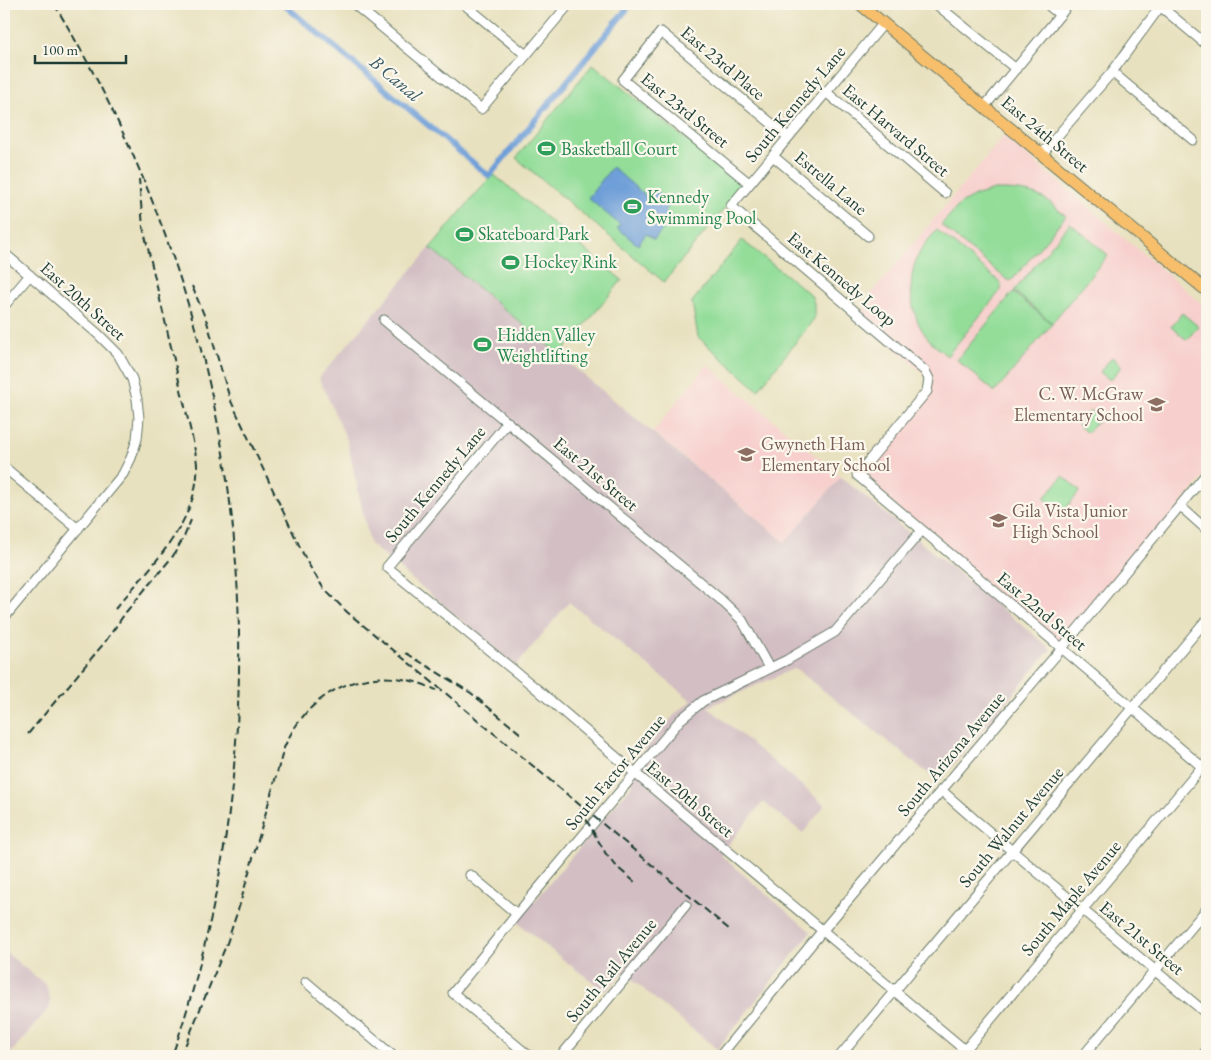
<svg xmlns="http://www.w3.org/2000/svg" width="1211" height="1060" font-family="'EB Garamond',serif">
  <style>
    .built { fill: #f7d0cd }
    .industrial { fill: #d2bec3 }
    .green { fill: #93dd99; stroke: #598d66 }
    .water { fill: #6e9fd8; stroke: #466e86 }
    .lines { fill: none; stroke-linecap: round; stroke-linejoin: round }
    .canal { stroke: #6e9fd8; stroke-width: 6 }
    .minor-casing { stroke: #657665; stroke-width: 11 }
    .major-casing { stroke: #657665; stroke-width: 13 }
    .minor { stroke: #fff; stroke-width: 9 }
    .major { stroke: #f7bf6c; stroke-width: 11 }
    .rail { stroke: #1f3d34; stroke-width: 2; stroke-dasharray: 8 4; stroke-linecap: butt }
    .labels { text-anchor: middle; stroke-width: 4.5; stroke-linejoin: round; paint-order: stroke }
    .street-label { font-size: 18px; fill: #1f3d34; stroke: #fbf7ec }
    .leisure-label { font-size: 18px; fill: #27864d; stroke: #fbf7ec; text-anchor: start }
    .education-label { font-size: 18px; fill: #785e54; stroke: #fbf7ec; text-anchor: start }
    .water-label { font-size: 19px; font-style: italic; fill: #375a65; stroke: #fbf7ec }
  </style>
  <rect width="100%" height="100%" fill="#fbf7ec"/>
  <filter id="ink" filterUnits="userSpaceOnUse"><feTurbulence type="fractalNoise" baseFrequency=".02" numOctaves="2"/><feDisplacementMap in="SourceGraphic" scale="10" xChannelSelector="R" yChannelSelector="G"/><feConvolveMatrix kernelMatrix="1 2 1 2 8 2 1 2 1" color-interpolation-filters="sRGB"/></filter>
  <filter id="wash" filterUnits="userSpaceOnUse"><feTurbulence type="fractalNoise" baseFrequency=".0096" numOctaves="4" result="noise"/><feDisplacementMap in="SourceGraphic" scale="20" xChannelSelector="R" yChannelSelector="G"/><feGaussianBlur stdDeviation="1.12" result="paint"/><feColorMatrix in="noise" values="0 0 0 0 0 0 0 0 0 0 0 0 0 0 0 0 0 1.4 0 .05"/><feComposite in="paint" operator="in"/></filter>
  <g filter="url(#wash)">
    <rect width="100%" height="100%" fill="#e8e1bf"/>
    <path class="built" d="M1004 136 1207 308V473L1062 648 857 475 927 391 929 379 861 317 865 307 871 294Z
      M707 365 841 477 785 542 653 432Z"/>
    <path class="industrial" d="M430 248 785 542 841 477 1051 649 939 782 795 668 708 707 825 805 803 833 763 802 720 855 811 932 717 1049 666 1008 623 972 606 992 561 958 517 922 633 784 623 775 677 712 692 701 569 602 516 666 370 544 347 440 319 378Z
      M4 951 46 985 50 1000V1007L8 1056H4Z"/>
    <path class="green" d="M593 64 743 186 664 282 516 158Z
      M493 174 622 280 560 355 430 248Z
      M994 190C1011 190 1029 190 1045 199 1052 203 1059 211 1066 216L1013 279 1010 281 1006 279 941 225 960 204 977 195Z
      M1070 223 1108 255 1052 323 1014 291Z
      M937 230 1001 283V290L947 356C940 350 932 344 927 337 909 315 906 276 920 252 924 244 931 237 937 230Z
      M742 240 811 295 814 303V319L758 390 698 337 692 302Z
      M1013 292 1052 324 995 392 957 360Z
      M1182 313 1198 326 1187 340 1171 327Z
      M1112 357 1122 366 1110 380 1100 372Z
      M1090 411 1100 419 1087 433 1078 425Z
      M1063 476 1080 491 1062 513 1044 498Z"/>
    <path class="water" d="M612 167 646 196 653 189 671 203 665 211 672 218 654 240 646 234 638 245 617 228 620 225 588 198Z"/>
    <g class="lines">
      <path class="canal" d="M283 4 489 176 631 4"/>
    </g>
  </g>
  <g filter="url(#ink)">
    <g class="lines">
      <defs>
        <path id="minor" d="M354 4 481 109 569 4
          M464 4 526 55
          M936 4 1016 69
          M1047 4 1060 15
          M1160 6 1207 45
          M884 23 731 206 925 371 929 379 927 391 857 475 1207 771
          M1112 72 1193 140
          M826 92 945 193
          M985 106 1069 4
          M1042 154 1112 72 1162 4
          M773 156 868 236
          M749 183 623 80 661 32 788 137
          M4 253 98 334 118 354 132 379 137 399 139 418 137 439 131 458 123 474 4 618
          M4 306 30 275
          M384 320 720 599 742 620 769 668
          M508 422 387 567 538 690 636 774 972 1056
          M4 467 78 529
          M1180 506 1207 530
          M941 790 974 819 1207 1014
          M470 875 517 914
          M306 982 393 1056
          M529 1056 453 993 517 914 680 720 703 701 787 660 835 632 922 530
          M561 1056 686 905
          M720 1056 823 930 1062 648 1207 473
          M840 1056 1207 619
          M960 1056 1207 761
          M1083 1056 1207 909
          M1202 1056 1207 1050"/>
        <path id="major" d="M860 4 1207 291"/>
      </defs>
      <use href="#minor" class="minor-casing"/>
      <use href="#major" class="major-casing"/>
      <use href="#minor" class="minor"/>
      <use href="#major" class="major"/>
      <path class="rail" d="M54 4C119 110 168 226 200 346 261 576 250 832 172 1056
        M192 286 207 322 230 399 307 562 324 589 347 612 443 691 730 930
        M115 609C145 573 189 531 196 483 199 469 196 455 193 441L143 227 139 179
        M406 653 471 693 521 734
        M28 734 105 642 126 612 173 556 184 537 191 520
        M580 809 606 854 618 868 636 883
        M181 1056 227 943 240 904 284 748C310 686 375 660 436 690"/>
    </g>
  </g>
  <defs>
    <symbol id="stadium-bare" viewBox="-9 -9 18 18"><path d="M0-5a6.5 5 0 1 0 0 10a6.5 5 0 1 0 0-10ZM-3.5-1.8h7v3.6h-7Z" fill="#2e9e5b" stroke="#fbf7ec" stroke-width="2.5" paint-order="stroke"/></symbol>
    <symbol id="school-bare" viewBox="-9 -9 18 18"><path d="M0-5L7-2L0 1L-7-2ZM-4 1L0 2.5L4 1V4Q0 6-4 4Z" fill="#8d6e63" stroke="#fbf7ec" stroke-width="2.5" paint-order="stroke"/></symbol>
  </defs>
  <g fill-rule="evenodd">
    <use href="#stadium-bare" x="534" y="136" width="25" height="25"/>
    <use href="#stadium-bare" x="620" y="194" width="25" height="25"/>
    <use href="#stadium-bare" x="452" y="222" width="25" height="25"/>
    <use href="#stadium-bare" x="498" y="250" width="25" height="25"/>
    <use href="#stadium-bare" x="470" y="332" width="25" height="25"/>
    <use href="#school-bare" x="1144" y="392" width="25" height="25"/>
    <use href="#school-bare" x="734" y="442" width="25" height="25"/>
    <use href="#school-bare" x="986" y="508" width="25" height="25"/>
  </g>
  <g class="labels">
    <g class="street-label">
      <text transform="translate(723 63) rotate(40)" y="6">East 23rd Place</text>
      <text transform="translate(795 104) rotate(-50)" y="6">South Kennedy Lane</text>
      <text transform="translate(685 110) rotate(39)" y="6">East 23rd Street</text>
      <text transform="translate(896 130) rotate(40)" y="6">East Harvard Street</text>
      <text transform="translate(1045 134) rotate(40)" y="6">East 24th Street</text>
      <text transform="translate(831 183) rotate(40)" y="6">Estrella Lane</text>
      <text transform="translate(842 279) rotate(40)" y="6">East Kennedy Loop</text>
      <text transform="translate(83 301) rotate(42)" y="6">East 20th Street</text>
      <text transform="translate(596 474) rotate(40)" y="6">East 21st Street</text>
      <text transform="translate(435 484) rotate(-50)" y="6">South Kennedy Lane</text>
      <text transform="translate(1042 611) rotate(40)" y="6">East 22nd Street</text>
      <text transform="translate(951 754) rotate(-50)" y="6">South Arizona Avenue</text>
      <text transform="translate(615 772) rotate(-50)" y="6">South Factor Avenue</text>
      <text transform="translate(690 799) rotate(40)" y="6">East 20th Street</text>
      <text transform="translate(1011 827) rotate(-50)" y="6">South Walnut Avenue</text>
      <text transform="translate(1071 898) rotate(-50)" y="6">South Maple Avenue</text>
      <text transform="translate(1142 938) rotate(40)" y="6">East 21st Street</text>
      <text transform="translate(611 970) rotate(-50)" y="6">South Rail Avenue</text>
    </g>
    <g class="leisure-label">
      <text x="561" y="155">Basketball Court</text>
      <text x="647" y="203">Kennedy<tspan x="647" dy="21">Swimming Pool</tspan></text>
      <text x="478" y="240">Skateboard Park</text>
      <text x="524" y="268">Hockey Rink</text>
      <text x="497" y="341">Hidden Valley<tspan x="497" dy="21">Weightlifting</tspan></text>
    </g>
    <g class="education-label">
      <text x="1143" y="400" text-anchor="end">C. W. McGraw<tspan x="1143" dy="21">Elementary School</tspan></text>
      <text x="761" y="450">Gwyneth Ham<tspan x="761" dy="21">Elementary School</tspan></text>
      <text x="1012" y="517">Gila Vista Junior<tspan x="1012" dy="21">High School</tspan></text>
    </g>
    <g class="water-label">
      <text transform="translate(396 78) rotate(40)" y="7">B Canal</text>
    </g>
  </g>
  <rect width="1211" height="1060" fill="none" stroke="#fbf7ec" stroke-width="20"/>
  <path d="M35 55v8h91v-8" fill="none" stroke="#1f3d34" stroke-width="2.5"/>
  <text x="42" y="55" font-size="15" fill="#1f3d34" stroke="#fbf7ec" stroke-width="4" paint-order="stroke">100 m</text>
</svg>
